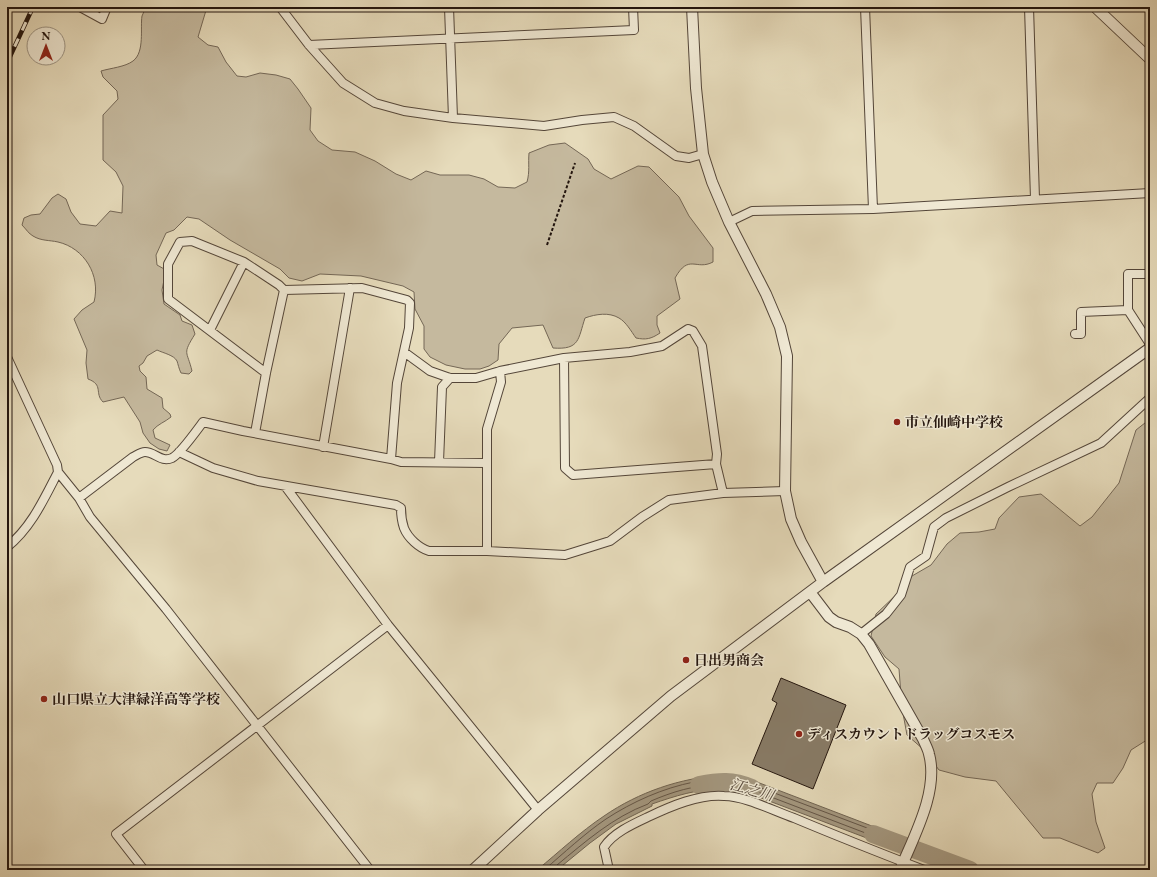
<svg xmlns="http://www.w3.org/2000/svg" width="1157" height="877" font-family="'EB Garamond','Noto Serif JP',serif">
  <style>
    .green { fill: #c5b99e; stroke: #746756 }
    .water { fill: #a49880; stroke: #706452 }
    .lines { fill: none; stroke-linecap: round; stroke-linejoin: round }
    .shore { stroke: #645647; stroke-width: 1 }
    .river { stroke: #a49880; stroke-width: 18 }
    .building { fill: #887c68; stroke: #23150e }
    .minor-casing { stroke: #544639; stroke-width: 10 }
    .tertiary-casing { stroke: #544639; stroke-width: 12 }
    .path { stroke: #23150e; stroke-width: 2; stroke-dasharray: 3 2; stroke-linecap: butt }
    .minor { stroke: #efe8d3; stroke-width: 8 }
    .tertiary { stroke: #efe8d3; stroke-width: 10 }
    .rail-casing { stroke: #23150e; stroke-width: 4.5 }
    .rail { stroke: #efe8d3; stroke-width: 3; stroke-dasharray: 9; stroke-linecap: butt }
    .poi-dot { fill: #8f2418; stroke: #efe8d3; stroke-width: 1.5 }
    .labels { text-anchor: middle; stroke-width: 3; stroke-linejoin: round; paint-order: stroke }
    .poi-label { font-size: 14px; font-weight: bold; fill: #23150e; stroke: #efe8d3; text-anchor: start }
    .water-label { font-size: 15px; font-style: italic; fill: #57493c; stroke: #efe8d3 }
  </style>
  <rect width="100%" height="100%" fill="#e6dbbb"/>
  <filter id="stains"><feTurbulence type="fractalNoise" baseFrequency=".005" numOctaves="4"/><feColorMatrix values="0 0 0 0 .2 0 0 0 0 .09 0 0 0 0 .02 0 0 0 .5 -.17"/></filter>
  <radialGradient id="worn" r=".72"><stop offset=".6" stop-color="#630" stop-opacity="0"/><stop offset="1" stop-color="#630" stop-opacity=".3"/></radialGradient>
  <path class="green" d="M146 7H207L198 37 208 45 218 47 226 62 237 76 246 77 260 73 276 75 290 79 298 89 311 108 310 130 318 141 332 150 355 152 375 161 396 174 411 180 426 171 440 175H469L484 179 498 187 515 188 527 182C530 171 528 164 529 153L549 145 565 143 588 159 594 169 611 179 638 166 649 167 679 197 689 216 713 248V262C696 271 689 253 675 278L680 299 657 316V325L660 333C651 339 646 340 636 338 631 331 626 322 619 318 609 312 596 314 585 318 578 339 580 350 553 348L543 325 512 328 499 344 498 360 489 366 480 369H465L446 365 430 357 424 349V326L415 309 414 292 403 286 361 276 320 274 302 281 289 278 280 269 230 240 199 219 187 217 174 230 166 233 156 255 157 265 166 270 162 290 164 304 180 315 182 321 192 325 195 334C182 355 187 350 192 371L189 374 181 373C179 369 178 364 177 361 174 355 163 353 157 350L147 356 143 363 139 366 140 371 146 377 147 389 162 398 163 408 170 414 171 417C165 422 158 424 153 430L155 438 170 445 167 451 159 449 150 443 143 433 140 422 124 397 103 402C94 393 104 385 88 379L86 363 87 350 74 319 82 310 94 302C101 275 84 248 58 242 49 240 41 241 33 236 29 234 26 229 22 225L24 218 31 215 40 214 52 198 58 194 66 199 71 212 80 224 96 226 110 211 122 213 123 186 116 172 103 160V115L118 99 117 91 103 77 101 71C111 68 125 67 133 61 145 52 140 28 142 16 143 13 145 10 146 7Z
    M1150 419V738L1131 750 1123 768 1113 783H1097L1092 794 1096 822 1105 848 1098 853 1060 838H1043L996 781 965 777 939 770 924 750 907 735 902 708 899 669 885 657 871 636 876 614 898 593 912 576 931 565 947 544 960 533 979 532 995 529 999 518 1019 497 1041 494 1080 526 1092 517 1119 483 1136 430Z"/>
  <path class="water" d="M723 775 721 789C697 789 675 796 652 804V806L616 824 590 843 557 870H537C559 852 580 832 604 816 639 792 680 778 723 775Z
    M729 776 749 779 898 836 893 848 756 796 743 791 729 789Z
    M904 838 985 870H948L898 850Z"/>
  <g class="lines">
    <path class="shore" d="M735 780 748 783 891 837 892 840 889 842 758 792 744 787 734 786 733 782Z
      M917 847 974 870
      M544 870C564 853 584 834 606 819 632 802 663 788 694 782 701 781 711 778 718 780L717 785C694 785 672 792 651 801L648 804C613 817 585 842 557 865L555 870"/>
    <path class="river" d="M699 785C720 781 732 780 752 788
      M873 834 970 870"/>
  </g>
  <path class="building" d="M781 678 846 705 813 789 752 764 777 703 772 700Z"/>
  <g class="lines">
    <defs>
      <path id="minor" d="M80 7 102 19 107 7
        M280 7 309 45 343 83 375 103 404 111 453 118 544 126 582 120 614 117 634 126 676 156 689 158 703 154
        M449 7 453 118
        M865 7 873 209
        M1029 7 1035 199
        M309 45 634 30 633 7
        M729 222 752 211 873 209 1150 193
        M1150 274H1128V310L1150 344
        M210 330 244 262
        M1075 334H1081V312L1128 310
        M404 352 430 371 450 378H476L500 371 564 358 630 352 662 346 688 329 693 331 702 346 717 454 716 464
        M7 357 57 465 58 472 79 498 90 517 166 609 370 870
        M564 358 565 468 573 475 716 464 723 493
        M266 373 168 299V264L180 242 192 241 244 262 279 285 284 290 362 288 407 300 410 303 409 328 397 383 391 459
        M255 433 266 373 284 290
        M323 447 350 288
        M179 452 213 468 258 481 396 505 401 508C401 514 402 522 404 528 408 538 419 548 429 551H487L565 555 610 541 642 517 669 500 723 493 785 491
        M439 462 442 387 450 378
        M285 486 388 625 538 810
        M79 498 133 457C137 455 141 452 145 452 155 452 161 463 172 458 180 454 197 430 203 422L243 431 391 459 401 462 486 463
        M7 547C31 528 44 499 58 472
        M487 551V429L501 382 500 371
        M861 634 886 614 901 595 910 567 926 556 934 527 946 518 1008 487 1101 443 1150 398
        M144 870 116 834 388 625
        M609 870 604 847C613 833 633 824 648 817 671 806 699 794 724 796 745 796 774 811 794 818 837 836 880 853 924 870"/>
      <path id="tertiary" d="M692 7 696 88 703 154 712 182 729 222 766 294 780 327 787 356 785 491 791 519 801 542 823 582
        M1095 7 1150 59
        M810 592 829 617 836 622 850 627 861 634 869 644 923 739C925 744 928 749 929 754 939 791 914 836 900 870
        M473 870 538 810 671 696 823 582 1150 348"/>
    </defs>
    <use href="#minor" class="minor-casing"/>
    <use href="#tertiary" class="tertiary-casing"/>
    <path class="path" d="M547 245 575 163"/>
    <use href="#minor" class="minor"/>
    <use href="#tertiary" class="tertiary"/>
    <defs>
      <path id="rail" d="M7 63 33 7"/>
    </defs>
    <use href="#rail" class="rail-casing"/>
    <use href="#rail" class="rail"/>
  </g>
  <g class="poi-dot">
    <circle cx="897" cy="422" r="4"/>
    <circle cx="686" cy="660" r="4"/>
    <circle cx="44" cy="699" r="4"/>
    <circle cx="799" cy="734" r="4"/>
  </g>
  <g class="labels">
    <g class="poi-label">
      <text x="905" y="427">市立仙崎中学校</text>
      <text x="694" y="665">日出男商会</text>
      <text x="52" y="704">山口県立大津緑洋高等学校</text>
      <text x="807" y="739">ディスカウントドラッグコスモス</text>
    </g>
    <g class="water-label">
      <text transform="translate(752 790) rotate(16)" y="5">江之川</text>
    </g>
  </g>
  <rect width="1157" height="877" fill="none" stroke="#e6dbbb" stroke-width="24"/>
  <rect x="8" y="8" width="1141" height="861" fill="none" stroke="#23150e" stroke-width="2"/>
  <rect x="12" y="12" width="1133" height="853" fill="none" stroke="#23150e"/>
  <g transform="translate(46 46)"><circle r="19" fill="#efe8d3" stroke="#9d9484"/>
  <path d="M0-3L7 15L0 10L-7 15Z" fill="#8f2418"/>
  <text y="-6" font-size="11" font-weight="bold" text-anchor="middle" fill="#23150e">N</text>
  </g>
  <rect width="100%" height="100%" filter="url(#stains)"/>
  <rect width="100%" height="100%" fill="url(#worn)"/>
</svg>
